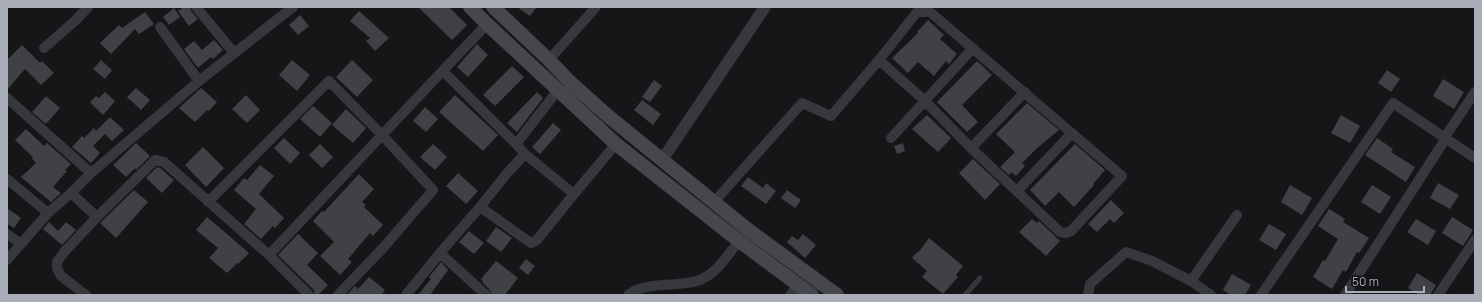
<svg xmlns="http://www.w3.org/2000/svg" width="1482" height="302" font-family="Manrope,sans-serif">
  <style>
    .building { fill: #404145 }
    .lines { fill: none; stroke-linecap: round; stroke-linejoin: round }
    .service { stroke: #37383d; stroke-width: 5 }
    .minor { stroke: #37383d; stroke-width: 10 }
    .tertiary { stroke: #37383d; stroke-width: 12 }
    .secondary { stroke: #45474d; stroke-width: 14 }
  </style>
  <rect width="100%" height="100%" fill="#161618"/>
  <path class="building" d="M184 7H190L191 11 198 19 189 26 178 11Z
    M418 7H449L467 25 452 40Z
    M517 7H537L530 16Z
    M174 8 180 17 169 25 163 17Z
    M359 11 389 38 375 51 366 41 370 38 350 21Z
    M145 12 154 24 139 34 135 29 111 54 100 43 119 25 122 28Z
    M300 15 309 26 298 35 289 25Z
    M928 20 944 35 940 39 957 54 949 64 946 61 934 76 918 62 908 73 892 58 918 33 917 32Z
    M214 40 223 50 213 59 211 57 198 68 184 49 194 41 202 50Z
    M477 44 488 55 468 77 457 67Z
    M22 45 40 63 42 61 54 73 41 85 25 69 7 90V60Z
    M101 60 112 70 105 79 93 69Z
    M292 60 310 75 297 91 279 75Z
    M352 60 373 80 357 97 336 77Z
    M977 61 992 75 962 105 978 122 967 132 937 102Z
    M512 66 524 77 495 106 483 95Z
    M1387 70 1400 79 1391 92 1378 83Z
    M1443 79 1464 92 1454 109 1433 96Z
    M654 80 662 86 650 102 642 97Z
    M136 88 150 100 141 110 127 97Z
    M201 88 217 102 209 111 207 110 195 122 179 108Z
    M105 92 115 101 103 115 90 102 96 96 99 98Z
    M537 92 543 98 517 132 507 123Z
    M246 95 260 110 247 123 232 109Z
    M455 95 498 135 483 151 439 112Z
    M46 96 60 108 46 124 32 112Z
    M642 100 661 114 653 125 634 110Z
    M1027 103 1059 130 1036 149 1022 163 1025 166 1016 176 1012 172 1009 175 1000 167 1015 152 996 134Z
    M313 106 332 123 320 137 300 119Z
    M425 107 438 119 426 132 413 121Z
    M346 109 366 128 353 143 332 125Z
    M927 115 951 138 938 152 912 129Z
    M1341 115 1360 126 1350 143 1331 133Z
    M110 117 124 130 112 141 105 134 93 146 100 153 91 163 72 147 82 136 84 138 94 128 96 131Z
    M553 123 561 130 540 154 532 147Z
    M26 129 44 146 47 143 71 164 65 170 67 171 53 187 61 193 51 202 21 177 36 163 32 159 33 157 15 140Z
    M284 138 300 153 290 164 274 148Z
    M1377 138 1393 149 1391 152 1415 167 1406 182 1365 155Z
    M136 143 150 156 136 170 135 168 126 177 113 165Z
    M903 143 905 151 897 154 894 146Z
    M320 144 333 157 322 168 309 155Z
    M433 144 447 157 435 170 420 157Z
    M1075 144 1105 170 1093 184 1094 185 1074 207 1059 192 1045 206 1030 190Z
    M203 147 224 168 206 187 185 165Z
    M973 159 1000 184 985 200 959 173Z
    M260 165 274 176 259 194 284 218 275 228 273 226 261 239 244 224 256 209 234 190 244 178 247 180Z
    M157 167 160 168 174 180 162 193 146 178Z
    M458 173 478 191 466 204 446 186Z
    M359 174 374 189 362 202 366 205 364 207 383 225 373 236 370 233 348 259 352 262 340 275 320 256 334 242 313 221 322 211 324 212Z
    M748 177 763 188 766 183 776 191 766 204 741 186Z
    M1438 183 1459 195 1450 209 1430 198Z
    M1290 185 1312 198 1302 215 1281 202Z
    M1372 185 1391 197 1380 214 1361 202Z
    M134 190 148 202 116 238 100 223Z
    M787 190 801 200 795 208 781 198Z
    M1111 200 1124 213 1114 223 1110 219 1097 232 1088 224Z
    M7 208 21 218 14 228 7 224Z
    M1329 209 1345 219 1343 222 1369 238 1359 253 1357 252 1346 272 1343 270 1332 289 1313 277 1323 260 1325 261 1338 239 1318 226Z
    M207 217 249 253 238 264 237 263 227 273 209 258 218 248 196 230Z
    M1452 217 1473 230 1463 246 1442 233Z
    M1032 219 1037 223 1039 221 1060 241 1046 256 1019 232Z
    M1416 219 1436 231 1428 245 1407 232Z
    M49 222 58 231 66 222 76 230 62 245 43 229Z
    M1269 224 1286 234 1276 250 1259 240Z
    M496 227 512 238 501 252 486 241Z
    M469 231 484 243 474 254 459 242Z
    M298 234 318 253 307 265 328 285 318 295H315L314 290 278 255Z
    M803 234 816 245 805 258 787 242 792 236 798 240Z
    M929 238 963 266 956 275 958 277 943 294 922 277 927 271 912 258 917 252 918 253Z
    M526 259 535 266 528 275 519 268Z
    M496 261 518 278 505 295H492L490 290 482 282 483 281 481 279Z
    M441 262 448 270 430 295H418L431 279 429 277Z
    M1417 273 1436 285 1430 295H1419L1408 288Z
    M1232 274 1251 285 1245 295H1231L1223 290Z
    M369 277 385 290 381 295H347L355 286 358 289Z"/>
  <g class="lines">
    <path class="service" d="M965 295 980 278"/>
    <path class="minor" d="M196 7 234 53
      M160 27 199 81
      M44 48 76 20 88 7
      M549 60 596 7
      M443 71 516 144 525 154 574 194
      M7 98 91 173
      M1445 137 1475 92
      M891 138 973 48
      M516 144 558 90
      M971 148 1025 92
      M525 154 508 172 480 207 531 243 537 240 574 194 616 144
      M7 179 48 213
      M1017 191 1072 133
      M71 193 97 217
      M714 202 802 103 831 116 879 60 924 100 971 148 1060 232 1066 233 1071 231 1122 176 930 12H917L879 60
      M480 207 440 253 486 295
      M7 234 21 244
      M269 255 309 295
      M7 260 48 213 71 193 91 173 199 81 293 7
      M86 295 61 276 57 268V262L65 251 97 217 155 160 164 162 269 255 382 135 329 81 208 202
      M338 295 383 248 433 190 382 135 487 24
      M406 295 440 253
      M628 295C644 281 678 287 697 281 716 275 727 256 739 241
      M790 295 798 285
      M1088 295 1090 284 1126 252 1152 261 1191 281
      M1211 295 1191 281 1237 215
      M1261 295 1393 103 1475 158
      M1345 295 1446 138
      M1438 295 1475 240"/>
    <path class="tertiary" d="M662 160 765 7"/>
    <path class="secondary" d="M470 7 487 24 616 144 739 241 812 295
      M493 7 549 60 570 82 608 116 747 229 837 295"/>
  </g>
  <rect width="1482" height="302" fill="none" stroke="#a8adb8" stroke-width="16"/>
  <path d="M1346 286v6h78v-6" fill="none" stroke="#a8adb8" stroke-width="2"/>
  <text x="1352" y="286" font-size="12" fill="#a8adb8" stroke="#111113" stroke-width="3" paint-order="stroke">50 m</text>
</svg>
